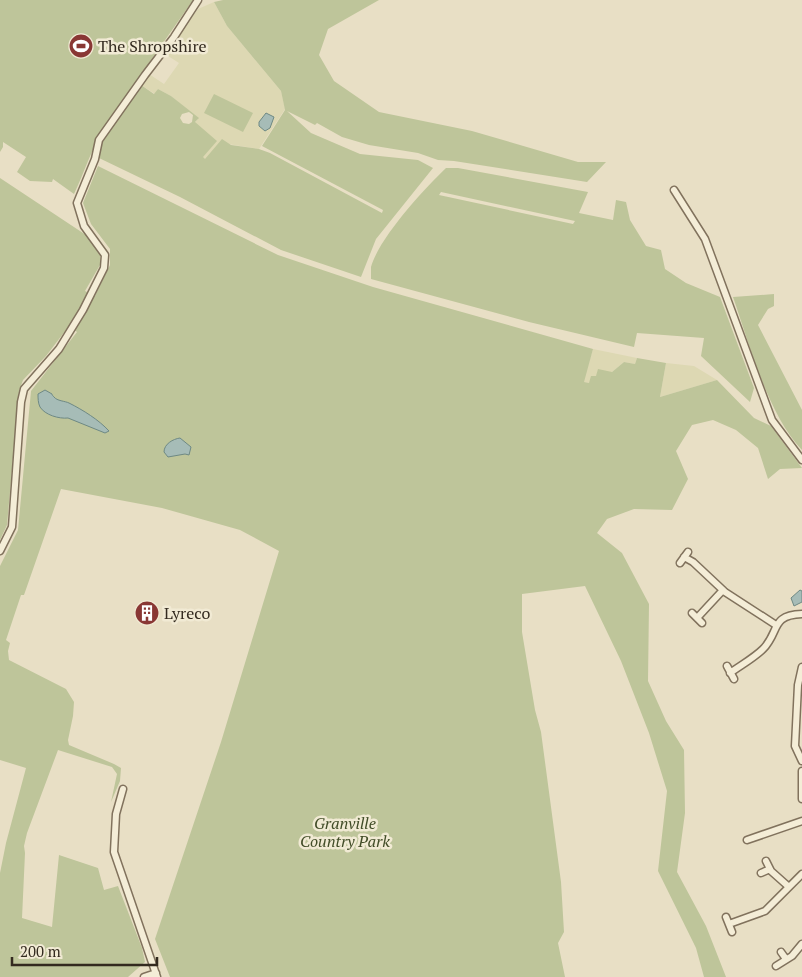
<svg xmlns="http://www.w3.org/2000/svg" width="802" height="977" font-family="'PT Serif',serif">
  <style>
    .farmland { fill: #ddd8b3 }
    .green { fill: #bec59a; fill-rule: evenodd }
    .water { fill: #a6bcb7; stroke: #6e8984 }
    .lines { fill: none; stroke-linecap: round; stroke-linejoin: round }
    .minor-casing { stroke: #81725d; stroke-width: 9 }
    .minor { stroke: #f4edd7; stroke-width: 6 }
    .labels { text-anchor: middle; stroke-width: 5; stroke-linejoin: round; paint-order: stroke }
    .poi-label { font-size: 16px; fill: #332a1f; stroke: #f1ead4; text-anchor: start }
    .park-label { font-size: 16px; font-style: italic; fill: #424d28; stroke: #f1ead4 }
  </style>
  <rect width="100%" height="100%" fill="#e8dfc5"/>
  <path class="farmland" d="M214 2 227 26 281 91 285 109 259 149 228 144 205 160 181 138 198 119 171 96 158 89 155 94 141 85 149 74 164 84 179 63 165 54 198 9Z
    M593 349 637 358 635 364 624 362 612 372 596 376 589 383 583 382Z
    M666 363 694 366 717 380 660 397Z"/>
  <path class="green" d="M0 0H193L103 129C92 148 84 173 74 194L53 179 52 182 30 181 17 172 26 157 3 142V147L0 152Z
    M223 0H379L328 29 319 55 334 81 379 112 472 131 578 162H606L587 182 454 161 438 160 418 153 369 145 342 137 317 123 315 125 287 111 311 133 360 154 418 160 433 168 376 239 361 277 281 250 180 197 99 158 103 141 141 85 154 94 158 89 171 96 199 118 195 122 217 141 203 157 205 159 222 139 231 145 259 149 270 153 382 213 383 210 262 146 285 110 281 91 227 26 214 2ZM189 112 193 115 192 122 189 124 183 123 180 118 182 114Z
    M214 94 253 113 243 132 204 113Z
    M98 166 278 255 373 287 593 349 584 382 589 383 591 376H596L598 369 612 372 624 362 635 364 637 358 666 363 660 397 717 380 754 418 771 426 802 468 780 469 768 479 758 448 736 430 713 420 692 425 676 451 688 479 672 510 634 509 607 519 597 533 622 553 649 604 648 681 666 721 684 750 685 813 677 872 706 926 726 977H704L696 948 658 871 667 791 649 733 621 661 585 586 522 594V632L535 710 541 732 561 882 564 932 558 943 565 977H170L155 939 221 742 279 551 240 530 162 508 61 489 24 595H21L6 640 10 643 8 651 9 660 66 689 74 702 73 716 68 740 69 745 114 764 121 768 120 781 111 802 117 774 112 767 58 750 27 833 24 846 25 853 22 918 52 927 59 855 98 868 104 890 118 886 142 948 145 962 128 977H0V873L6 843 26 768 0 760V566L18 530 31 391 77 332 69 326 46 356 23 380 19 391 7 525 0 540V178L89 237 100 254V265L85 291 95 296 110 265V249L91 224 83 203Z
    M446 168H458L588 192 579 213 613 220 616 200 626 202 630 220 646 246 661 250 665 269 686 283 720 297 754 388 750 402 701 356 704 338 637 333 634 347 529 322 371 279C371 275 371 270 371 267 379 238 424 189 446 168ZM441 192 575 221 573 224 439 195Z
    M774 294V306L768 309 758 325 802 410V450C768 415 749 343 733 297Z"/>
  <path class="water" d="M266 113 274 117 270 128 265 131 259 126V122Z
    M45 390 52 394C52 395 53 396 54 397 57 401 65 401 69 403 83 410 99 420 109 431L105 433 68 418C59 419 45 415 40 407 38 403 38 398 38 394Z
    M180 438 191 447 189 455 185 454 168 457 164 452C164 444 173 439 180 438Z
    M800 590 802 591V602L794 606 791 598Z"/>
  <g class="lines">
    <defs>
      <path id="minor" d="M674 190 705 239 772 420 802 460
        M0 551 12 527 21 402 24 389 59 349 83 310 104 268 105 255 84 226 77 203 95 159 99 140 145 75 174 37 198 0
        M684 557 693 562 725 592 776 625
        M680 563 688 552
        M692 613 702 623
        M697 618 723 590
        M727 666 734 679
        M802 667 798 685 795 746 802 761
        M730 673C741 665 754 658 763 649 780 632 770 615 802 614
        M802 771V799
        M123 789 116 814 114 852 157 977
        M747 840 802 821
        M766 861 771 871 789 887
        M761 873 770 869
        M726 917 732 932
        M729 924 765 911 802 874
        M781 952 786 959
        M776 966 792 956 802 944
        M144 977 156 973"/>
    </defs>
    <use href="#minor" class="minor-casing"/>
    <use href="#minor" class="minor"/>
  </g>
  <defs>
    <symbol id="stadium-disc" viewBox="-11 -11 22 22"><circle r="9.5" fill="#893734" stroke="#f1ead4"/><path d="M0-5a6.5 5 0 1 0 0 10a6.5 5 0 1 0 0-10ZM-3.5-1.8h7v3.6h-7Z" fill="#fff"/></symbol>
    <symbol id="building-disc" viewBox="-11 -11 22 22"><circle r="9.5" fill="#893734" stroke="#f1ead4"/><path d="M-4-6H4V6H1V3H-1V6H-4ZM-2.5-4.3h1.7v1.8h-1.7ZM.8-4.3h1.7v1.8H.8ZM-2.5-1h1.7V.8h-1.7ZM.8-1h1.7V.8H.8Z" fill="#fff"/></symbol>
  </defs>
  <g fill-rule="evenodd">
    <use href="#stadium-disc" x="67" y="32" width="28" height="28"/>
    <use href="#building-disc" x="133" y="599" width="28" height="28"/>
  </g>
  <g class="labels">
    <g class="poi-label">
      <text x="98" y="52">The Shropshire</text>
      <text x="164" y="619">Lyreco</text>
    </g>
    <g class="park-label">
      <text x="345" y="829">Granville<tspan x="345" dy="18">Country Park</tspan></text>
    </g>
  </g>
  <path d="M12 957v8h145v-8" fill="none" stroke="#332a1f" stroke-width="2.5"/>
  <text x="20" y="957" font-size="15" fill="#332a1f" stroke="#f1ead4" stroke-width="4" paint-order="stroke">200 m</text>
</svg>
